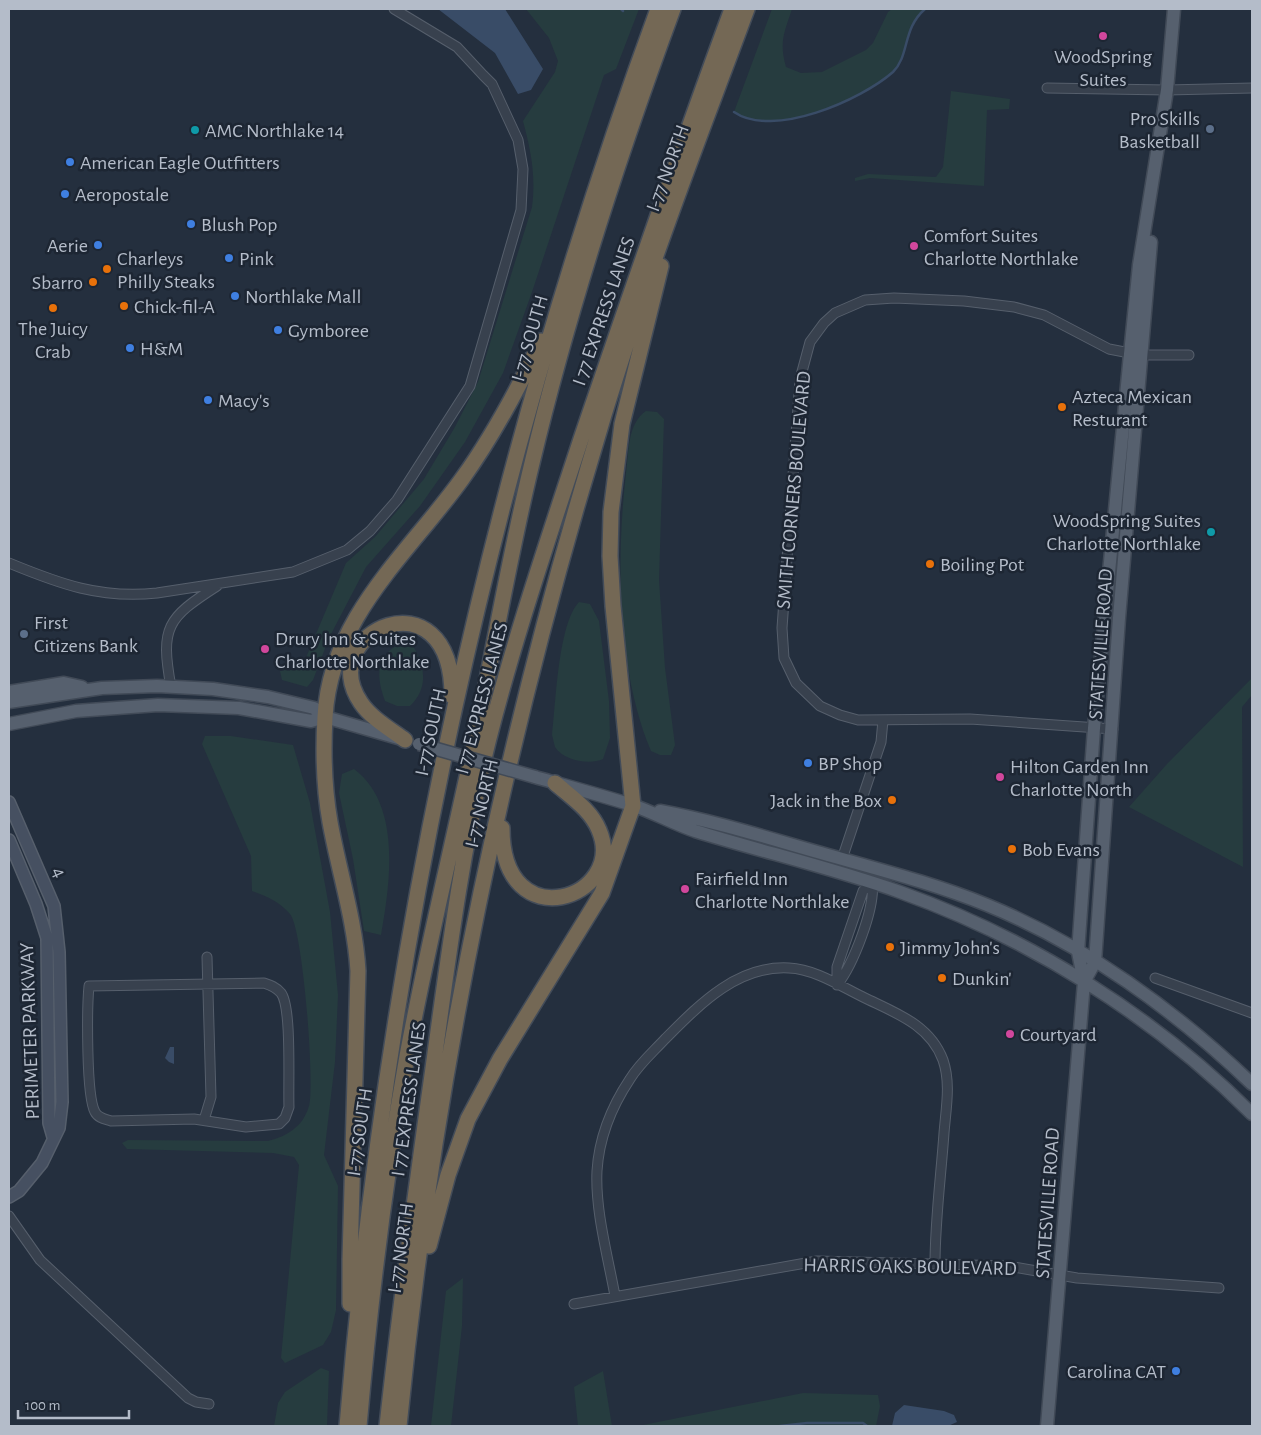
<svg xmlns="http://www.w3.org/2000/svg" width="1261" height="1435" font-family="'Alegreya Sans',sans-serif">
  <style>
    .green { fill: #263c3f }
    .water { fill: #394c67 }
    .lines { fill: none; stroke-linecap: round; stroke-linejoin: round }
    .stream { stroke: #394c67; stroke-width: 2.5 }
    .street-casing { stroke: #565f6c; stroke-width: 11 }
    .secondary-casing { stroke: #565f6c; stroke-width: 14 }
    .primary-casing { stroke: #414a57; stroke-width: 15 }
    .highway-casing { stroke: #434c59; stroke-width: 18 }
    .street { stroke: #38414e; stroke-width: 9 }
    .secondary { stroke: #465061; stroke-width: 11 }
    .primary { stroke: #56606e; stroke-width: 12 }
    .highway { stroke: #746855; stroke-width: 15 }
    .primary-bridge-casing { stroke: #414a57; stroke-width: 15; stroke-linecap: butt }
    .primary-bridge { stroke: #56606e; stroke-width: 12 }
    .hotel-dot { fill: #d1479c; stroke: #1d2633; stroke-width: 2 }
    .service-dot { fill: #5c6f8a; stroke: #1d2633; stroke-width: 2 }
    .culture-dot { fill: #0f9aa8; stroke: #1d2633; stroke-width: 2 }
    .shop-dot { fill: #3f7fe0; stroke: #1d2633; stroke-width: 2 }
    .food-dot { fill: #e8710a; stroke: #1d2633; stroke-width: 2 }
    .labels { text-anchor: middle; stroke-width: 5; stroke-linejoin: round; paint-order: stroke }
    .poi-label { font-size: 20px; fill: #b4bcc9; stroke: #1d2633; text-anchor: start }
    .street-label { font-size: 20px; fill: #b4bcc9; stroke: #1d2633 }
  </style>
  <rect width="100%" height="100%" fill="#242f3e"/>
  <path class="green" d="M526 9H639L616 69 604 75 532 292 503 373 465 442 420 506 366 567 329 638 313 680 307 687 282 680 280 671 302 667 346 563 375 537 424 479 455 427 478 382 532 207C536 176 531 151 523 121L555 72 558 61 549 38Z
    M772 9H792C784 33 779 42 786 67L801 73 822 72 866 50 873 43 888 12 892 9H925C902 29 910 55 893 72 861 100 773 139 734 112Z
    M951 91 1010 99 1009 109 987 110 984 186 870 178 855 181V178L868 174 936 177 943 167Z
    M646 411 657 412 664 419 659 580 665 668 675 745 671 755H660L651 751C617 670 616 560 626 473 629 452 627 424 646 411Z
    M579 602 590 604 599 621 609 701 610 738 603 759C590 765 564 761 555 747 554 744 553 738 552 735 556 703 558 624 579 602Z
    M401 643 413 646C426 667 428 689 410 706H397L385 701C376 677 375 656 401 643Z
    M1252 678V695L1242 707 1243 867 1129 807 1167 764Z
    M205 736H231L293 745 310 803 330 912 338 995 335 1062 324 1155 338 1186 336 1310 331 1332 323 1345 285 1363 281 1358 299 1165 294 1157 273 1153 127 1149 122 1143 128 1140 268 1141C287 1136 303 1127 309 1106 315 1085 303 929 290 914 280 902 267 896 252 891L251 856 202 744Z
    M354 769C402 805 390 884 381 935L364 931 353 859 339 793 342 774Z
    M463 1278 462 1326 451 1426H431L446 1291Z
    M321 1368 329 1371 327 1426H274L278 1403 285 1392Z
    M603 1371 612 1426H578L574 1387Z
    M803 1393 878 1395 880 1406 876 1426H638Z"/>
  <path class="water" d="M438 9H505L543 69 531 90 518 94 495 53Z
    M170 1047H174V1064L169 1062 165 1058Z
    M904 1405 944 1411 954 1415 957 1422 948 1426H892L895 1413Z"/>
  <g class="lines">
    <path class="stream" d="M621 9 623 11
      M734 112C773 139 861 100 893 72 910 55 902 29 925 9
      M780 1426 807 1423H863L867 1426"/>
    <defs>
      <path id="street" d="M1047 88 1167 90 1252 88
        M9 563C60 584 100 599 157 593L293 572 347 550 370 531 397 500 470 386 521 210 523 169 518 140 492 84 483 75 457 47 394 9
        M171 687C160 627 167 618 217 586
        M1113 729 970 719 858 720 840 715 820 706 796 683 784 658 782 628 800 379 810 342 824 323 835 313 865 300 894 298 964 301 1014 307 1044 315 1109 349 1140 355H1189
        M842 859 881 742 883 720
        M1155 978 1252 1013
        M264 983C270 985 276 987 281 993 292 1007 288 1085 289 1107L285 1118 279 1124 246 1127 194 1119 111 1121C105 1119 98 1118 95 1112 86 1096 87 1007 89 986Z
        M837 985V967L863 891 872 882
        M837 985C853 965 876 907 872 882
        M204 1120 211 1097 207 957
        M9 1216 40 1260 188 1398 196 1402 209 1404
        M615 1296C608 1257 595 1210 597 1171 599 1138 612 1106 630 1079 639 1064 653 1052 665 1039 699 1005 737 965 789 968 815 969 842 987 865 998 896 1013 930 1025 943 1060 951 1083 946 1108 944 1133 941 1176 935 1220 935 1264
        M574 1304 817 1261 1008 1266 1077 1278 1219 1288"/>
      <path id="secondary" d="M9 802 54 906 59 952 62 1102 59 1128 42 1163 19 1191 9 1197
        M9 840 36 904 47 938 49 1123 53 1137"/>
      <path id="primary" d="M9 692 64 683 82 687
        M9 702 102 688 157 686 213 689 268 697 314 708 325 717 398 738
        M9 724 76 711 158 705 239 708 311 721 325 717
        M535 777C567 786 600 795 632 805 653 812 674 824 695 831 763 852 833 868 900 892 1031 939 1154 1016 1252 1114
        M660 811C715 821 768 838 821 853 877 869 933 883 987 905 1085 945 1176 1011 1252 1084
        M1084 982 1095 962 1119 618 1151 242
        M1047 1426 1084 982 1078 952 1094 728 1130 354 1139 265 1167 90 1174 9"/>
      <path id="highway" d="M405 740C390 729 371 718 361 703 312 632 452 570 452 696
        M502 828C502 941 628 898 599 830 591 810 571 797 555 783
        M429 1246 448 1175 468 1119 500 1059 602 893 633 806 613 606 610 556 611 512 622 424 661 266
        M350 1304V1259L358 971C355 920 339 872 330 822 324 788 323 752 325 717 330 618 408 554 462 479 493 436 518 389 541 341
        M347 1426C387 943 491 464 658 9
        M359 1426C370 1302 385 1179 407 1056 426 953 451 852 473 749 493 654 509 557 532 463 569 308 618 158 673 9
        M387 1426C400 1307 416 1188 433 1068 448 959 462 849 488 742 514 639 548 540 581 439 630 295 679 152 732 9
        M399 1426C436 1051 517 679 634 320 668 215 709 112 747 9"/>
    </defs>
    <use href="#street" class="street-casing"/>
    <use href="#secondary" class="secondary-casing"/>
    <use href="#primary" class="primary-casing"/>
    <use href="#highway" class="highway-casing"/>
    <use href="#street" class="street"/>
    <use href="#secondary" class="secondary"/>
    <use href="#primary" class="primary"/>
    <use href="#highway" class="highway"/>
    <defs>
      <path id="primary-bridge" d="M419 744 535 777"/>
    </defs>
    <use href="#primary-bridge" class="primary-bridge-casing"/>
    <use href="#primary-bridge" class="primary-bridge"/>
  </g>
  <g class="hotel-dot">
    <circle cx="1103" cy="36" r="5"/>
    <circle cx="914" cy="246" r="5"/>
    <circle cx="265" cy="649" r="5"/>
    <circle cx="1000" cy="777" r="5"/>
    <circle cx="685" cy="889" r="5"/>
    <circle cx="1010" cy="1034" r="5"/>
  </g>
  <g class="service-dot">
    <circle cx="1210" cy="129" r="5"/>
    <circle cx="24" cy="634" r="5"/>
  </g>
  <g class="culture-dot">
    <circle cx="195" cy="130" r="5"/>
    <circle cx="1211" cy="532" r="5"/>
  </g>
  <g class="shop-dot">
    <circle cx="70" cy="162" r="5"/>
    <circle cx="65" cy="194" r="5"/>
    <circle cx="191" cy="224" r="5"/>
    <circle cx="98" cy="245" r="5"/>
    <circle cx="229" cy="258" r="5"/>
    <circle cx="235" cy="296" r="5"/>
    <circle cx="278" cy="330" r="5"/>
    <circle cx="130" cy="348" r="5"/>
    <circle cx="208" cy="400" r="5"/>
    <circle cx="808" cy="763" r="5"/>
    <circle cx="1176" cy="1371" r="5"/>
  </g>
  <g class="food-dot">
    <circle cx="107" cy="269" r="5"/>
    <circle cx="93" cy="282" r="5"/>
    <circle cx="124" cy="306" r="5"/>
    <circle cx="53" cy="308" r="5"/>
    <circle cx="1062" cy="407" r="5"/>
    <circle cx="930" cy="564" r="5"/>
    <circle cx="892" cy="800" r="5"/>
    <circle cx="1012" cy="849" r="5"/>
    <circle cx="890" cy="947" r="5"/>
    <circle cx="942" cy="978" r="5"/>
  </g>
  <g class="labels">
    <g class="poi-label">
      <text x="1103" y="63" text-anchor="middle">WoodSpring<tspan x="1103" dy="23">Suites</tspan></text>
      <text x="1200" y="125" text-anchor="end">Pro Skills<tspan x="1200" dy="23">Basketball</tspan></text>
      <text x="205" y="137">AMC Northlake 14</text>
      <text x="80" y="169">American Eagle Outfitters</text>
      <text x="75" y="201">Aeropostale</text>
      <text x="201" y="231">Blush Pop</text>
      <text x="924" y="242">Comfort Suites<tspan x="924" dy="23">Charlotte Northlake</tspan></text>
      <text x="88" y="252" text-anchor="end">Aerie</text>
      <text x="117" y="265">Charleys<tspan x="117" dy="23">Philly Steaks</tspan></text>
      <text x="239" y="265">Pink</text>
      <text x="83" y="289" text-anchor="end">Sbarro</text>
      <text x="245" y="303">Northlake Mall</text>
      <text x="134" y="313">Chick-fil-A</text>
      <text x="53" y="335" text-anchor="middle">The Juicy<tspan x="53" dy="23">Crab</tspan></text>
      <text x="288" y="337">Gymboree</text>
      <text x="140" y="355">H&amp;M</text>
      <text x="1072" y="403">Azteca Mexican<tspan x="1072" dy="23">Resturant</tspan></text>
      <text x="218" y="407">Macy's</text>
      <text x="1201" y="527" text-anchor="end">WoodSpring Suites<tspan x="1201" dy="23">Charlotte Northlake</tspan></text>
      <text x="940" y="571">Boiling Pot</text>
      <text x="34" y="629">First<tspan x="34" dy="23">Citizens Bank</tspan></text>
      <text x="275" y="645">Drury Inn &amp; Suites<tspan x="275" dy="23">Charlotte Northlake</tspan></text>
      <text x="818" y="770">BP Shop</text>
      <text x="1010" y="773">Hilton Garden Inn<tspan x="1010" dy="23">Charlotte North</tspan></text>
      <text x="882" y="807" text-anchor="end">Jack in the Box</text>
      <text x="1022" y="856">Bob Evans</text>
      <text x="695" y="885">Fairfield Inn<tspan x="695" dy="23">Charlotte Northlake</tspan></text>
      <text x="900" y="954">Jimmy John's</text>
      <text x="952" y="985">Dunkin'</text>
      <text x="1020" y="1041">Courtyard</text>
      <text x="1166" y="1378" text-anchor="end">Carolina CAT</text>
    </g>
    <g class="street-label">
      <text transform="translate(667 168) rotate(-70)" y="7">I-77 NORTH</text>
      <text transform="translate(603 311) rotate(-71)" y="7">I 77 EXPRESS LANES</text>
      <text transform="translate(529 338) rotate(-74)" y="7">I-77 SOUTH</text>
      <text transform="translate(793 490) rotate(-85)" y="7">SMITH CORNERS BOULEVARD</text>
      <text transform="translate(1100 644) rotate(-86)" y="7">STATESVILLE ROAD</text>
      <text transform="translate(481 698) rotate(-75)" y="7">I 77 EXPRESS LANES</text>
      <text transform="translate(430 732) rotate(-78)" y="7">I-77 SOUTH</text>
      <text transform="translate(481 803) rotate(-77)" y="7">I-77 NORTH</text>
      <text transform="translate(60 872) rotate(67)" y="7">4</text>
      <text transform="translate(29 1031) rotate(-92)" y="7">PERIMETER PARKWAY</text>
      <text transform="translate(408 1099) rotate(-82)" y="7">I 77 EXPRESS LANES</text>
      <text transform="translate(359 1132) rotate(-82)" y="7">I-77 SOUTH</text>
      <text transform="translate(1047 1203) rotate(-86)" y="7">STATESVILLE ROAD</text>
      <text transform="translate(400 1248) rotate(-82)" y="7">I-77 NORTH</text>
      <text transform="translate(910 1266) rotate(1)" y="7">HARRIS OAKS BOULEVARD</text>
    </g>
  </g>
  <rect width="1261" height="1435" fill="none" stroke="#b4bcc9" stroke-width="20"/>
  <path d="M18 1410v8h111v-8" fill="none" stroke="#b4bcc9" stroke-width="2.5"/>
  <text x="25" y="1410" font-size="15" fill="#b4bcc9" stroke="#1d2633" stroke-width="4" paint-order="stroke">100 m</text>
</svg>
